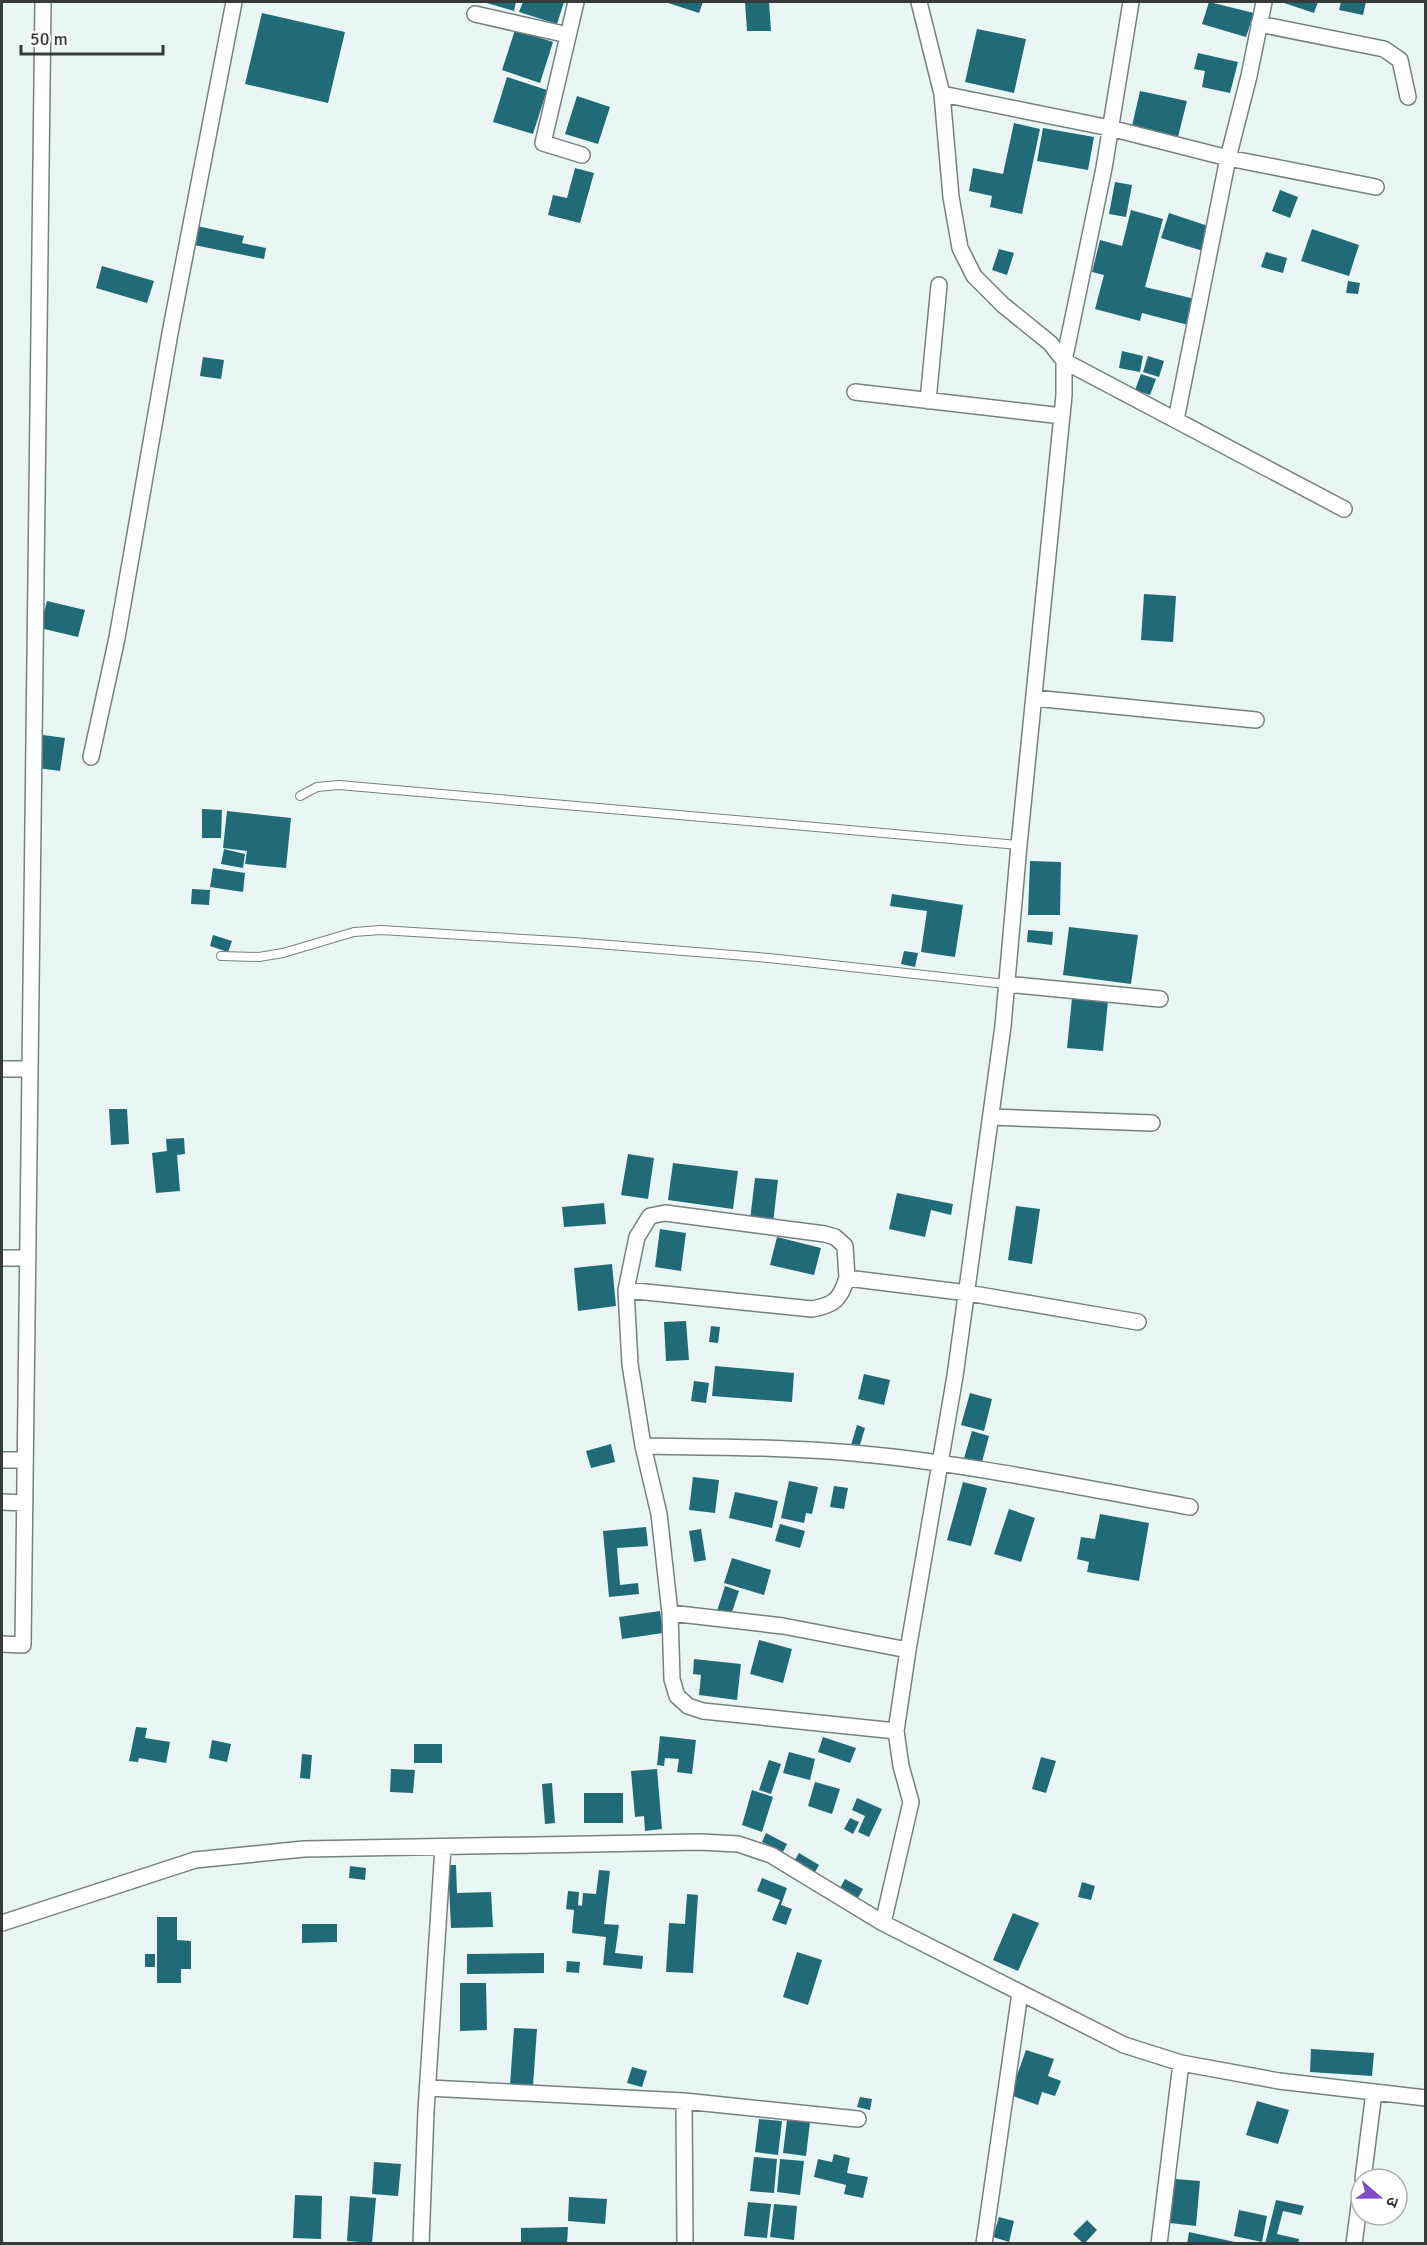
<svg xmlns="http://www.w3.org/2000/svg" width="1427" height="2245" font-family="Signika,'Noto Sans Devanagari',sans-serif">
  <style>
    .building { fill: #216b78 }
    .lines { fill: none; stroke-linecap: round; stroke-linejoin: round }
    .service-casing { stroke: #768180; stroke-width: 10 }
    .minor-casing { stroke: #768180; stroke-width: 18 }
    .service { stroke: #fff; stroke-width: 8 }
    .minor { stroke: #fff; stroke-width: 15 }
  </style>
  <rect width="100%" height="100%" fill="#eaf6f4"/>
  <path class="building" d="M483 2H516L514 11Z
    M523 2H564L557 24 519 12Z
    M665 2H703L699 13Z
    M745 2H769L771 31H747Z
    M1209 2 1254 13 1246 37 1202 24Z
    M1281 2H1318L1314 13Z
    M1341 2H1366L1363 15 1339 10Z
    M262 13 345 32 328 103 245 84Z
    M977 29 1026 39 1014 93 965 82Z
    M515 30 553 42 540 83 502 70Z
    M1198 53 1238 62 1230 93 1202 87 1205 71 1194 69Z
    M507 77 547 90 533 134 493 122Z
    M1140 91 1187 101 1178 137 1132 126Z
    M577 96 610 107 598 144 565 134Z
    M1014 123 1040 129 1022 214 990 207 992 196 969 191 973 168 1003 174Z
    M1043 128 1094 137 1088 170 1037 161Z
    M575 168 594 173 580 223 548 215 553 195 567 198Z
    M1115 182 1132 185 1126 217 1109 214Z
    M1280 190 1298 197 1290 218 1272 211Z
    M1131 210 1163 219 1145 287 1195 299 1188 325 1142 313 1140 321 1095 309 1104 275 1092 272 1100 240 1122 246Z
    M1169 213 1211 227 1203 251 1161 238Z
    M197 226 244 236 242 243 266 248 264 259 194 245Z
    M1312 229 1359 245 1349 276 1301 261Z
    M999 249 1014 253 1007 275 992 270Z
    M1266 252 1287 258 1283 273 1261 267Z
    M102 266 154 281 147 303 96 288Z
    M1348 281 1360 283 1358 294 1346 293Z
    M1122 351 1143 356 1140 372 1119 368Z
    M1148 356 1164 361 1159 377 1143 372Z
    M203 357 224 360 221 379 200 376Z
    M1141 374 1156 379 1150 395 1135 390Z
    M1144 594 1176 596 1173 642 1141 640Z
    M47 601 85 610 78 637 40 628Z
    M43 735 65 738 60 771 38 768Z
    M202 809 222 810 221 838H202Z
    M227 811 291 818 286 868 245 864 247 851 223 848Z
    M224 849 245 854 243 868 221 864Z
    M1030 861 1061 862 1060 915H1028Z
    M213 868 245 873 243 892 210 887Z
    M192 889 210 890 209 905 191 904Z
    M892 894 963 905 955 957 921 952 927 911 890 906Z
    M1069 927 1138 935 1131 984 1063 975Z
    M1028 930 1053 932 1052 945 1027 942Z
    M213 935 232 941 228 952 210 946Z
    M904 951 918 953 915 967 901 964Z
    M1072 998 1108 1001 1103 1051 1067 1048Z
    M109 1109H127L129 1144 111 1145Z
    M184 1138 185 1154 177 1155 180 1191 156 1193 152 1153 167 1151 166 1139Z
    M628 1154 654 1158 648 1199 621 1195Z
    M673 1163 738 1171 733 1209 668 1200Z
    M755 1178 778 1180 773 1223 750 1220Z
    M897 1193 953 1204 951 1215 931 1210 925 1237 889 1229Z
    M604 1203 606 1224 564 1227 562 1207Z
    M1016 1206 1040 1209 1032 1264 1008 1260Z
    M660 1229 686 1233 681 1271 655 1267Z
    M777 1237 821 1248 814 1275 770 1265Z
    M612 1264 616 1306 578 1311 574 1268Z
    M686 1321 689 1360 666 1361 664 1322Z
    M711 1326 720 1327 718 1343 709 1342Z
    M715 1366 794 1373 792 1402 712 1396Z
    M864 1374 890 1380 884 1405 858 1399Z
    M694 1381 709 1383 706 1403 691 1401Z
    M970 1393 992 1399 984 1431 961 1425Z
    M857 1425 865 1428 859 1448 851 1445Z
    M972 1431 989 1436 982 1462 964 1458Z
    M611 1444 615 1462 591 1468 586 1451Z
    M693 1477 719 1480 715 1513 689 1510Z
    M789 1481 818 1487 812 1514 806 1513 804 1523 781 1518Z
    M963 1482 987 1488 971 1546 947 1540Z
    M834 1486 848 1488 844 1509 830 1507Z
    M735 1492 778 1501 772 1528 729 1518Z
    M1009 1509 1035 1518 1021 1562 994 1554Z
    M1100 1514 1149 1523 1139 1581 1087 1572 1089 1562 1077 1559 1081 1537 1095 1539Z
    M780 1524 805 1531 800 1548 775 1541Z
    M646 1527 648 1546 617 1548 620 1585 638 1583 639 1594 609 1597 603 1531Z
    M701 1529 706 1560 694 1562 689 1531Z
    M732 1558 771 1570 764 1595 724 1583Z
    M725 1586 739 1591 731 1615 717 1611Z
    M660 1611 663 1633 622 1639 619 1617Z
    M759 1640 792 1649 783 1683 750 1674Z
    M694 1659 741 1664 737 1700 699 1695 701 1675 693 1674Z
    M136 1727 147 1728 145 1738 170 1742 166 1763 139 1758 138 1762 129 1761Z
    M660 1736 696 1740 692 1774 677 1772 679 1759 665 1758 664 1766 657 1765Z
    M823 1737 856 1748 850 1763 818 1752Z
    M212 1740 231 1744 227 1762 209 1758Z
    M414 1744H442V1763H414Z
    M789 1752 815 1759 810 1780 783 1773Z
    M302 1754 312 1755 310 1779 300 1778Z
    M1041 1757 1056 1761 1046 1793 1032 1789Z
    M769 1760 781 1764 771 1794 759 1790Z
    M391 1769 415 1770 413 1793 390 1792Z
    M657 1769 662 1829 645 1831 644 1816 635 1817 631 1771Z
    M815 1782 840 1789 832 1814 808 1806Z
    M552 1783 555 1823 545 1824 542 1784Z
    M752 1790 773 1797 762 1832 742 1825Z
    M584 1793H623V1823H584Z
    M857 1798 882 1809 869 1837 858 1832 865 1816 852 1810Z
    M850 1818 859 1822 853 1834 844 1829Z
    M766 1833 787 1844 783 1852 762 1842Z
    M799 1853 819 1865 814 1874 793 1863Z
    M448 1865H456L457 1893 491 1892 493 1927 451 1928Z
    M350 1866 366 1868 365 1880 349 1878Z
    M599 1870 610 1871 604 1924 619 1925 615 1953 643 1956 642 1969 603 1965 606 1937 572 1933 574 1910 566 1909 568 1891 579 1892 578 1905 582 1906 583 1893 596 1894Z
    M762 1878 787 1888 781 1905 792 1909 786 1925 772 1920 780 1900 757 1891Z
    M845 1879 863 1889 858 1898 840 1888Z
    M1082 1882 1095 1886 1091 1900 1078 1897Z
    M687 1894 698 1895 693 1973 666 1972 669 1923 685 1924Z
    M1013 1913 1039 1923 1018 1971 993 1960Z
    M157 1917H177V1940L191 1941V1969H181V1983H157Z
    M302 1924H337V1942L302 1943Z
    M797 1952 822 1960 808 2005 783 1997Z
    M544 1953V1973L467 1974V1954Z
    M145 1954H155V1967H145Z
    M567 1961 580 1962 579 1973 566 1972Z
    M460 1983H486L487 2030 460 2031Z
    M514 2028 537 2029 533 2086 510 2085Z
    M1311 2049 1374 2053 1372 2076 1310 2072Z
    M1026 2050 1054 2059 1048 2076 1061 2081 1055 2096 1042 2092 1038 2105 1010 2095Z
    M632 2067 647 2071 642 2087 627 2083Z
    M860 2097 872 2099 870 2110 857 2107Z
    M1257 2101 1289 2110 1278 2144 1246 2135Z
    M759 2119 782 2121 778 2155 755 2152Z
    M787 2120 810 2122 806 2156 783 2153Z
    M834 2154 850 2158 847 2173 868 2177 863 2198 844 2194 846 2185 814 2177 818 2159 832 2162Z
    M754 2157 777 2159 774 2193 750 2191Z
    M780 2159 804 2161 800 2195 777 2192Z
    M374 2162 401 2164 398 2196 372 2194Z
    M1175 2179 1200 2181 1196 2226 1170 2223Z
    M295 2195 322 2196 321 2239 293 2238Z
    M350 2196 376 2198 372 2243 347 2241Z
    M569 2197 607 2199 605 2224 568 2221Z
    M1276 2200 1304 2206 1301 2215 1283 2211 1277 2234 1299 2239 1298 2244H1265Z
    M748 2202 771 2204 767 2238 744 2236Z
    M774 2204 797 2206 794 2240 770 2237Z
    M1239 2210 1267 2216 1262 2242 1234 2236Z
    M999 2217 1014 2221 1009 2242 993 2237Z
    M1087 2220 1097 2230 1084 2244 1073 2234Z
    M568 2227 567 2244H521V2228Z
    M1189 2232 1235 2242V2244H1187Z"/>
  <g class="lines">
    <defs>
      <path id="service" d="M300 796 317 787 339 785 1019 845
        M221 956 259 957 283 953 354 932 381 930 573 942 769 958 1006 984"/>
      <path id="minor" d="M576 2 543 143 582 155
        M919 2 942 94 951 197 960 248 974 276 1003 305 1050 343 1064 361 1344 509
        M475 14 568 35
        M1259 24 1384 49 1400 60 1408 97
        M942 94 1110 128 1228 158 1376 187
        M855 392 1062 416
        M928 401 939 285
        M1176 420 1228 158 1249 76 1264 2
        M1034 698 1256 720
        M91 757 117 638 170 333 234 2
        M1006 984 1160 999
        M2 1069H30
        M991 1117 1152 1123
        M2 1258H28
        M847 1278 845 1246 835 1237 825 1234 665 1213 650 1216 637 1237 626 1290 630 1364 643 1446 659 1514 670 1613 672 1679 677 1696 688 1706 703 1711 896 1731
        M626 1290 812 1309C834 1305 840 1300 847 1278L968 1293 1138 1322
        M643 1446C713 1447 783 1447 853 1453 966 1463 1078 1487 1190 1507
        M2 1460H25
        M2 1502 25 1503
        M670 1613 783 1626 908 1650
        M2 1644 23 1645 43 2
        M2 1923 195 1860 304 1849 700 1842 738 1844 771 1855 883 1923 1124 2045 1181 2063 1279 2081 1426 2098
        M883 1923 911 1802 901 1766 896 1731 908 1650 955 1376 1003 1026 1019 845 1064 395V361L1104 168 1131 2
        M429 2088 684 2101 858 2119
        M684 2101 685 2244
        M1363 2179 1374 2092
        M421 2244 426 2111 443 1847
        M984 2244 1020 1993
        M1159 2244 1181 2063
        M1354 2244 1361 2191"/>
    </defs>
    <use href="#service" class="service-casing"/>
    <use href="#minor" class="minor-casing"/>
    <use href="#service" class="service"/>
    <use href="#minor" class="minor"/>
  </g>
  <rect width="1427" height="2245" fill="none" stroke="#363b3a" stroke-width="6"/>
  <g transform="translate(1379 2197) rotate(110)"><circle r="28" fill="#ffffff" stroke="#afb1b0" stroke-width="1.5"/>
  <path d="M0-4.5L10 22L0 15L-10 22Z" fill="#814dc4"/>
  <text y="-9" font-size="16" font-weight="bold" text-anchor="middle" fill="#363b3a">उ</text>
  </g>
  <path d="M21 45v9h142v-9" fill="none" stroke="#363b3a" stroke-width="3"/>
  <text x="30" y="45" font-size="18" fill="#363b3a" stroke="#ffffff" stroke-width="4.5" paint-order="stroke">50 m</text>
</svg>
